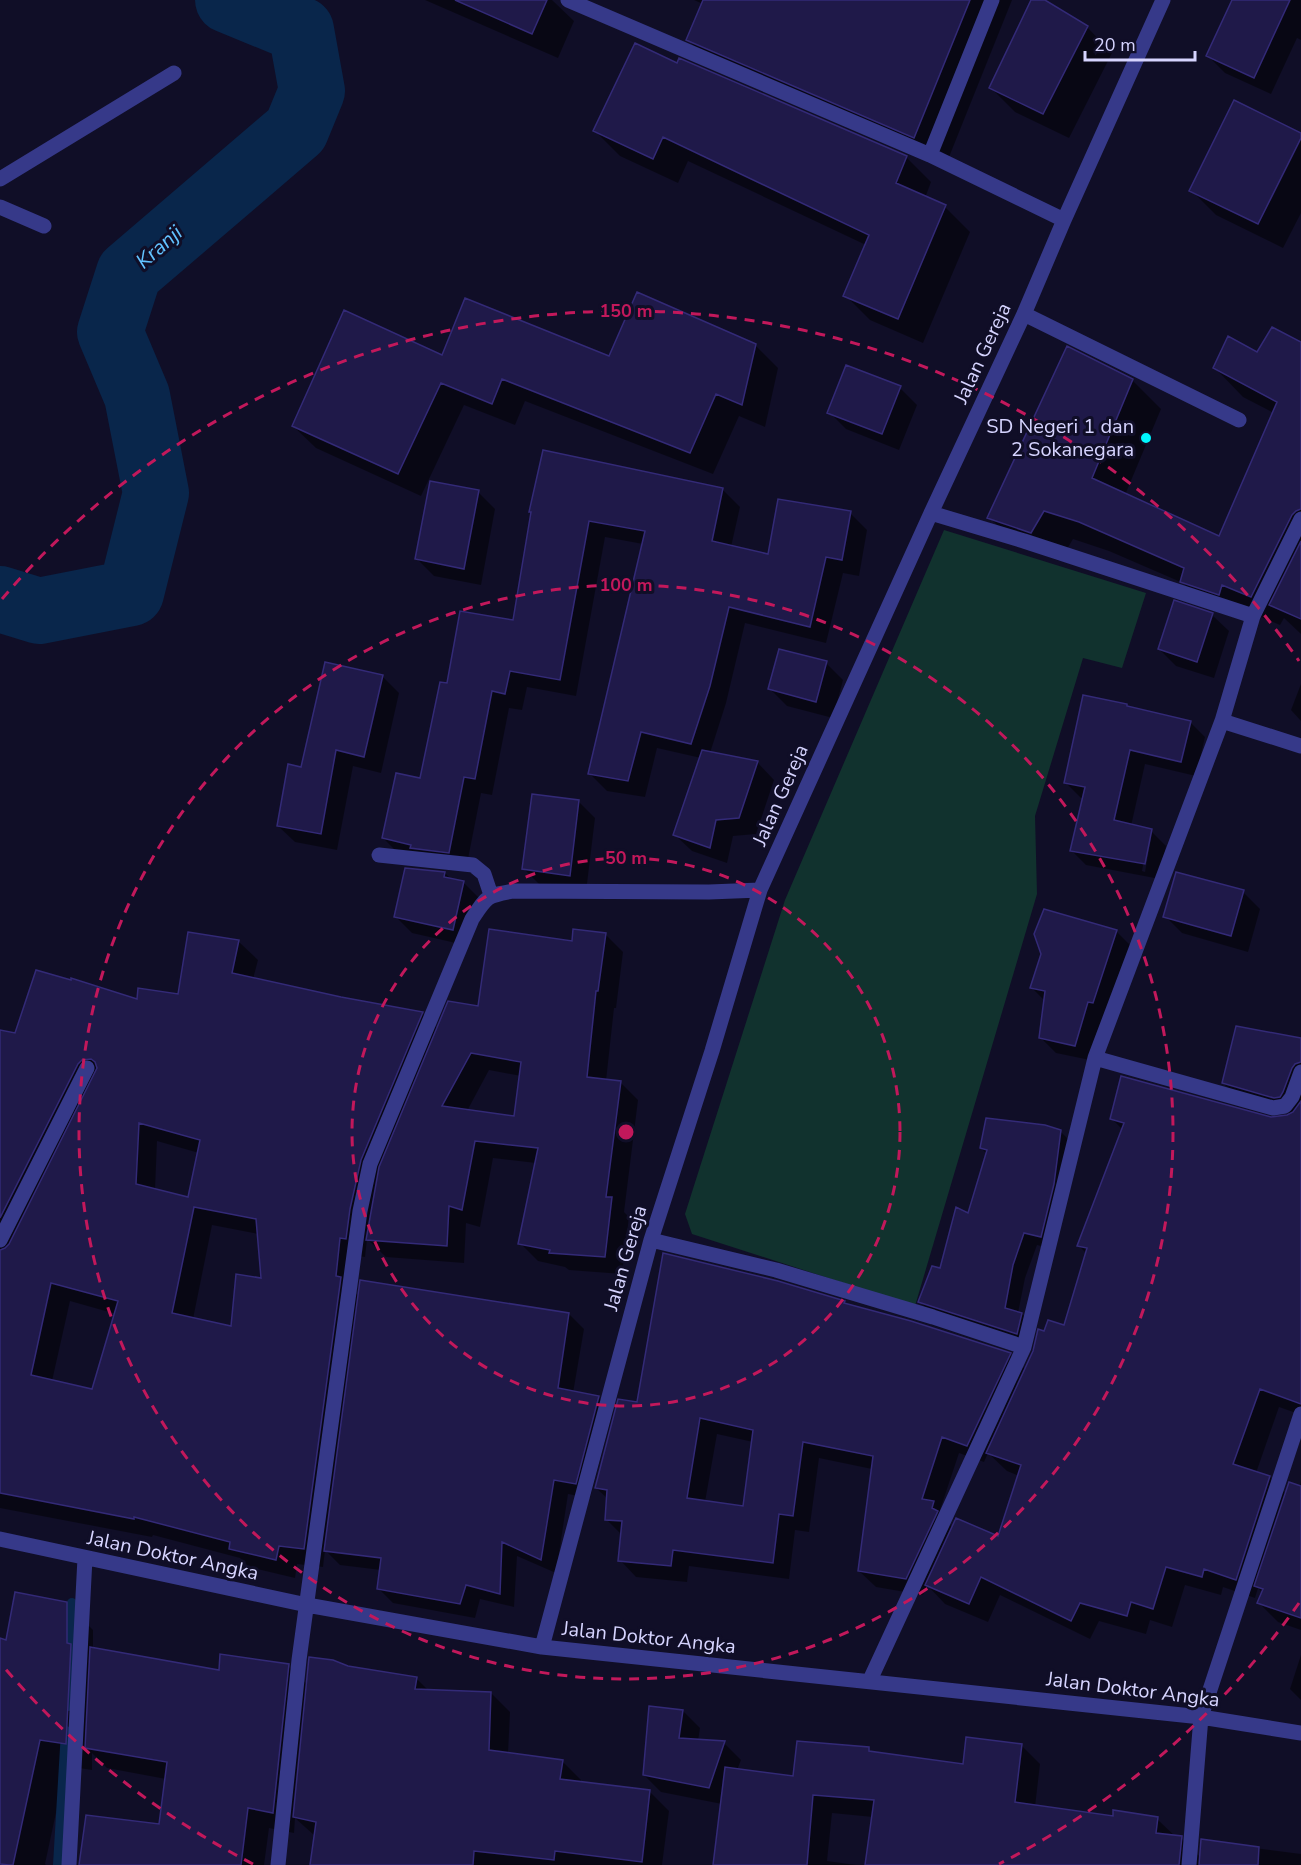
<svg xmlns="http://www.w3.org/2000/svg" width="1301" height="1865" font-family="'Nunito Sans',sans-serif">
  <style>
    .green { fill: #11322e }
    .shadow { fill: #0007; fill-rule: evenodd }
    .lines { fill: none; stroke-linecap: round; stroke-linejoin: round }
    .stream { stroke: #09264b; stroke-width: 10 }
    .river { stroke: #09264b; stroke-width: 66 }
    .building { fill: #1f1949; stroke: #332a77; stroke-width: 1.5; fill-rule: evenodd }
    .minor { stroke: #363989; stroke-width: 15 }
    .ring { fill: none; stroke: #c2185b; stroke-width: 3; stroke-dasharray: 10 8 }
    .poi-dot { fill: #00f8ff; stroke: #100e27; stroke-width: 2 }
    .labels { text-anchor: middle; stroke-width: 6; stroke-linejoin: round; paint-order: stroke }
    .street-label { font-size: 20px; fill: #d6d4ff; stroke: #100e27 }
    .poi-label { font-size: 20px; fill: #d6d4ff; stroke: #100e27; text-anchor: end }
    .water-label { font-size: 21px; font-style: italic; fill: #62c2ff; stroke: #100e27 }
    .centre { fill: #c2185b; stroke: #100e27; stroke-width: 3 }
    .ring-label { font-size: 18px; text-anchor: middle; font-weight: bold; fill: #c2185b; stroke: #100e27; stroke-width: 6; stroke-linejoin: round; paint-order: stroke }
  </style>
  <rect width="100%" height="100%" fill="#100e27"/>
  <path class="green" d="M944 530 1146 593 1122 668 1083 658 1035 816 1037 894 915 1306 692 1234 685 1214 785 900Z"/>
  <path class="shadow" d="M425 0H552L574 21 558 58Z
    M694 0H1012L945 167 718 70 688 40 703 4Z
    M1033 0H1042L1087 27 1112 53 1069 138 1015 112 990 87Z
    M1233 0H1301V40L1297 38 1271 94 1225 73 1208 56Z
    M678 65 906 157 931 182 925 198 945 207 970 232 923 343 870 320 845 295 866 245 688 161 678 183 620 156 595 131Z
    M1301 135V213L1283 248 1216 215 1191 190Z
    M1301 343V634L1284 618 1280 625 1251 613 1248 622 1210 610 1183 583 1109 551 1073 539 1060 561 1018 546 989 517 1132 380 1161 409 1125 495 1219 538 1274 413 1243 397 1215 368 1258 354Z
    M755 345 778 368 765 427 739 416 713 474 525 401 515 425 464 405 421 496 316 448 293 426 443 357H610Z
    M900 388 917 405 899 450 846 429 829 412Z
    M544 452 723 490 740 507 731 547 769 556 850 513 867 530 859 576 843 573 826 643 745 623 726 703 710 753 758 763 774 780 756 834 733 836 727 863 692 851 675 835 701 758 657 748 645 797 607 791 590 774 643 544 605 537 576 696 527 687 522 710 509 708 492 795 481 793 466 869 400 855 383 838 421 780 448 685 514 622Z
    M478 492 495 509 481 585 434 576 417 559Z
    M1212 615 1229 631 1214 678 1176 666 1159 649Z
    M826 663 843 680 833 718 787 706 770 689Z
    M382 676 399 693 381 773 353 766 337 850 295 842 278 826 302 768Z
    M1301 684V721L1291 710Z
    M1129 708 1190 722 1205 737 1196 776 1145 764 1131 826 1151 831 1166 846 1160 879 1086 865 1071 850 1084 798H1081L1065 782ZM1148 839H1151L1145 872 1142 871Z
    M578 801 595 818 586 892 541 886 524 869Z
    M445 873 451 879 463 882 480 899 469 946 412 933 395 916Z
    M1243 892 1260 909 1248 952 1182 933 1165 916Z
    M1116 931 1131 946 1090 1060 1056 1053 1041 1038 1045 1001 1031 987Z
    M189 934 239 942 258 960 253 979 341 998 422 1013 438 1029 479 1008 573 943 605 934 623 952 616 1008H614L606 1081 620 1082 638 1100 624 1212 629 1217 622 1274 569 1270 565 1267 538 1261 520 1243 536 1163 493 1158 480 1227 466 1223 464 1263 386 1257 367 1239 365 1257 358 1256 354 1292 360 1297 569 1314 584 1329 573 1393 598 1397 613 1412 590 1498 568 1494 556 1573 517 1556 514 1607 480 1599 475 1618 393 1603 378 1588 381 1570 340 1565 325 1550 323 1567 297 1564 295 1578 249 1567 240 1558 153 1535 152 1537 0 1508V1032L16 1035 138 1001 179 996ZM489 1070 521 1076 516 1117 467 1111ZM157 1141 199 1153 189 1199 155 1190ZM212 1225 258 1234 262 1279 232 1328 193 1319ZM70 1301 116 1314 93 1391 52 1381Z
    M1301 1040V1408L1299 1414 1279 1407 1256 1473 1270 1477 1286 1494 1300 1487 1301 1481V1630L1278 1622 1259 1603 1263 1593 1258 1588 1255 1598 1223 1587 1221 1595 1185 1585 1172 1627 1150 1620 1146 1634 1099 1621 1090 1639 1000 1595 988 1622 945 1604 927 1585 923 1595 876 1587 859 1571 872 1469 819 1458 809 1532 795 1530 789 1579 689 1566 687 1582 636 1577 620 1560 622 1535 606 1519 608 1499 596 1488 638 1404 844 1302 848 1306 1010 1354 1026 1370 1045 1333 1065 1327 1087 1254 1079 1246 1123 1130 1111 1118 1271 1119 1292 1114 1240 1100 1223 1083ZM717 1434 753 1442 744 1508 705 1502ZM959 1453 984 1462 988 1453 1007 1471 1019 1476 999 1538 953 1528 948 1523 950 1519 940 1510Z
    M1036 1124 1060 1131 1073 1144 1053 1249 1037 1245 1025 1278 1018 1313 1022 1314 1034 1326 1029 1346 932 1314 920 1302 941 1269 969 1215 987 1154 981 1148 1035 1126Z
    M66 1603 93 1630V1649L221 1672 288 1666 308 1685 348 1667 416 1678 429 1691 491 1693 510 1712 508 1754 562 1761 581 1780V1783L650 1792 669 1811 662 1865H311L315 1836 295 1818 294 1833 269 1828 264 1865H81L160 1826 166 1779 107 1768 92 1753V1770L66 1766 45 1864 46 1865H0V1646Z
    M1301 1655V1700L1290 1689Z
    M683 1711 700 1728 698 1741 724 1743 741 1760 737 1770 795 1777 868 1749 873 1753 964 1766 1021 1745 1040 1764 1035 1807 1114 1818 1157 1819 1176 1837 1181 1838 1200 1857 1202 1841 1301 1854V1865H866L873 1817 832 1813 827 1861 856 1865H762L722 1804 661 1792 644 1775Z"/>
  <g class="lines">
    <path class="stream" d="M68 1706 72 1603
      M58 1865 66 1731"/>
    <path class="river" d="M0 599 39 611 131 593 156 493 137 396 110 332 129 273 296 130 312 91 301 30 228 0"/>
  </g>
  <path class="building" d="M455 0H547L532 34Z
    M703 0H970L914 138 686 40Z
    M1031 0H1045L1088 26 1043 114 989 88Z
    M1232 0H1290L1254 78 1206 56Z
    M635 43 677 63 679 58 907 156 896 183 946 205 898 319 843 296 869 235 663 137 653 159 593 131Z
    M1234 100 1301 133V138L1258 224 1189 191Z
    M637 292 756 344 742 405 716 394 690 453 502 379 492 404 441 383 398 474 292 426 344 310 442 355 465 298 609 356Z
    M1272 327 1301 342V509L1296 511 1292 515 1251 597 1222 585 1219 595 1180 582 1184 568 1079 522 1044 511 1031 533 987 518 1067 346 1133 379 1092 478 1219 536 1277 402 1213 368 1228 336 1257 352Z
    M846 365 901 386 882 434 827 413Z
    M543 450 723 488 712 541 768 554 778 499 851 511 842 560 826 557 810 627 729 607 710 686 691 744 641 732 628 781 588 774 645 531 589 521 560 680 510 671 505 694 492 691 475 779 464 777 449 853 410 848 411 845 382 838 396 773 420 778 440 682 447 683 460 611 513 620 531 512H529Z
    M430 481 479 490 464 569 415 559Z
    M1301 541V619L1269 605Z
    M1174 600 1213 613 1197 662 1158 649Z
    M779 649 827 661 816 702 768 689Z
    M325 662 383 675 364 757 336 750 321 834 277 826 288 764 301 767Z
    M1083 695 1127 704V706L1191 721 1181 762 1130 750 1114 820 1152 829 1145 864 1070 851 1085 787 1064 783Z
    M702 750 758 761 739 818 716 820 710 848 673 835Z
    M532 794 579 800 570 876 522 869Z
    M405 868 445 872 444 877 464 881 453 930 394 917Z
    M1176 872 1244 890 1231 936 1163 917Z
    M1044 909 1117 930 1093 1003 1088 1002 1075 1046 1039 1038 1045 991 1030 988 1041 954 1034 934Z
    M489 929 572 941 573 929 606 933 598 991H596L587 1077 621 1081 606 1197H612L605 1257 549 1253 550 1250 518 1244 538 1148 475 1141 462 1210 449 1206 447 1246 366 1240 379 1167 448 1001 478 1006ZM471 1053 521 1062 514 1116 442 1106Z
    M188 932 239 940 232 973 341 997 423 1012 361 1160 350 1209 346 1239 340 1238 336 1276 341 1277 304 1549 279 1546 276 1560 229 1549 230 1542 134 1517V1519L0 1493V1250L5 1248 9 1244 97 1068 95 1062 91 1059 82 1060 78 1064 0 1218V1030L15 1033 36 970 71 980V978L137 999 138 988 178 994ZM139 1123 200 1140 188 1197 136 1184ZM194 1207 256 1219 261 1278 236 1274 231 1326 172 1313ZM51 1283 118 1301 92 1389 31 1375Z
    M1236 1026 1301 1038V1062L1295 1064 1292 1068 1283 1092 1280 1097 1274 1098 1222 1083Z
    M1121 1076 1271 1117 1287 1115 1293 1112 1301 1101V1404L1260 1389 1233 1464 1270 1476 1236 1580 1204 1569 1202 1577 1166 1567 1153 1609 1131 1602 1127 1616 1080 1603 1071 1621 981 1577 969 1604 925 1585 956 1518 998 1536 1021 1465 986 1453 1033 1351 1038 1329 1044 1331 1048 1320 1064 1325 1087 1248 1077 1246 1124 1123 1110 1119Z
    M986 1118 1045 1125 1061 1130 1054 1184 1041 1237 1024 1233 1013 1265 1005 1308 1022 1313 1017 1334 918 1302 932 1266 940 1268 956 1207 968 1213 987 1150 980 1148Z
    M663 1253 778 1281 845 1301 844 1303 911 1321 1011 1353 967 1446 942 1437 922 1499 934 1501 932 1508 938 1511 906 1579 858 1571 873 1456 803 1442 793 1516 779 1514 773 1563 673 1550 671 1566 618 1561 622 1521 605 1520 607 1490 595 1488 618 1399 637 1402ZM700 1418 753 1430 743 1506 687 1498Z
    M360 1280 569 1313 558 1388 599 1396 576 1484 554 1480 541 1560 502 1542 500 1594 466 1585 460 1604 377 1589 381 1558 324 1551Z
    M1289 1482 1301 1486V1618L1257 1603 1263 1589 1254 1586Z
    M15 1592 67 1602V1643L71 1644 66 1744 40 1740 13 1865H9L0 1864V1638L6 1640Z
    M90 1647 219 1670 220 1654 289 1664 273 1813 248 1808 241 1865H79L86 1815 159 1824 167 1762 85 1748Z
    M309 1657 333 1660 348 1666 417 1677 415 1689 491 1692 489 1750 563 1760 560 1779 650 1790 642 1862 555 1851 554 1860 474 1851 473 1865H310L316 1822 293 1817Z
    M649 1706 683 1710 679 1738 725 1741 709 1788 643 1775Z
    M966 1737 1022 1744 1015 1802 1113 1816V1810L1158 1817 1156 1833 1182 1836 1179 1865H865L874 1800 813 1795 807 1865H713L725 1767 793 1776 797 1741 869 1747V1751L963 1764Z
    M1201 1839 1259 1847 1258 1865H1199Z"/>
  <g class="lines">
    <path class="minor" d="M568 0 930 155 1064 220
      M930 155 992 0
      M0 179 174 73
      M0 207 44 226
      M1024 314 1239 420
      M931 513 1024 541 1253 616 1222 721
      M1253 616 1301 519
      M379 855 473 865 484 874 491 895
      M1095 1058 1273 1108 1285 1106 1292 1097 1301 1072
      M0 1240 87 1068
      M651 1240 776 1270 933 1317 1024 1347
      M0 1539 307 1605 542 1647 1201 1717 1301 1733
      M542 1647 651 1240 712 1051 760 890 931 513 1024 314 1064 220 1163 0
      M870 1680 1024 1347 1095 1058 1222 721 1301 746
      M69 1865 85 1558
      M278 1865 299 1660 360 1211 370 1164 472 919C487 896 486 896 513 891L709 892 760 890
      M1189 1865 1201 1717 1301 1414"/>
  </g>
  <g class="ring">
    <circle cx="626" cy="1132" r="274"/>
    <circle cx="626" cy="1132" r="547"/>
    <path d="M1299 1603A821 821 0 0 1 999 1864M253 1864A821 821 0 0 1 2 1665M2 599A821 821 0 0 1 1299 661"/>
  </g>
  <circle class="poi-dot" cx="1146" cy="438" r="6"/>
  <g class="labels">
    <g class="street-label">
      <text transform="translate(982 353) rotate(-65)" y="7">Jalan Gereja</text>
      <text transform="translate(780 795) rotate(-66)" y="7">Jalan Gereja</text>
      <text transform="translate(625 1258) rotate(-74)" y="7">Jalan Gereja</text>
      <text transform="translate(173 1555) rotate(12)" y="7">Jalan Doktor Angka</text>
      <text transform="translate(649 1637) rotate(6)" y="7">Jalan Doktor Angka</text>
      <text transform="translate(1133 1689) rotate(7)" y="7">Jalan Doktor Angka</text>
    </g>
    <g class="poi-label">
      <text x="1134" y="433">SD Negeri 1 dan<tspan x="1134" dy="23">2 Sokanegara</tspan></text>
    </g>
    <g class="water-label">
      <text transform="translate(159 247) rotate(-41)" y="7">Kranji</text>
    </g>
  </g>
  <circle cx="626" cy="1132" r="9" class="centre"/>
  <g class="ring-label">
    <text x="626" y="317">150 m</text>
    <text x="626" y="591">100 m</text>
    <text x="626" y="864">50 m</text>
  </g>
  <path d="M1085 51v9h110v-9" fill="none" stroke="#d6d4ff" stroke-width="3"/>
  <text x="1094" y="51" font-size="18" fill="#d6d4ff" stroke="#100e27" stroke-width="4.5" paint-order="stroke">20 m</text>
</svg>
